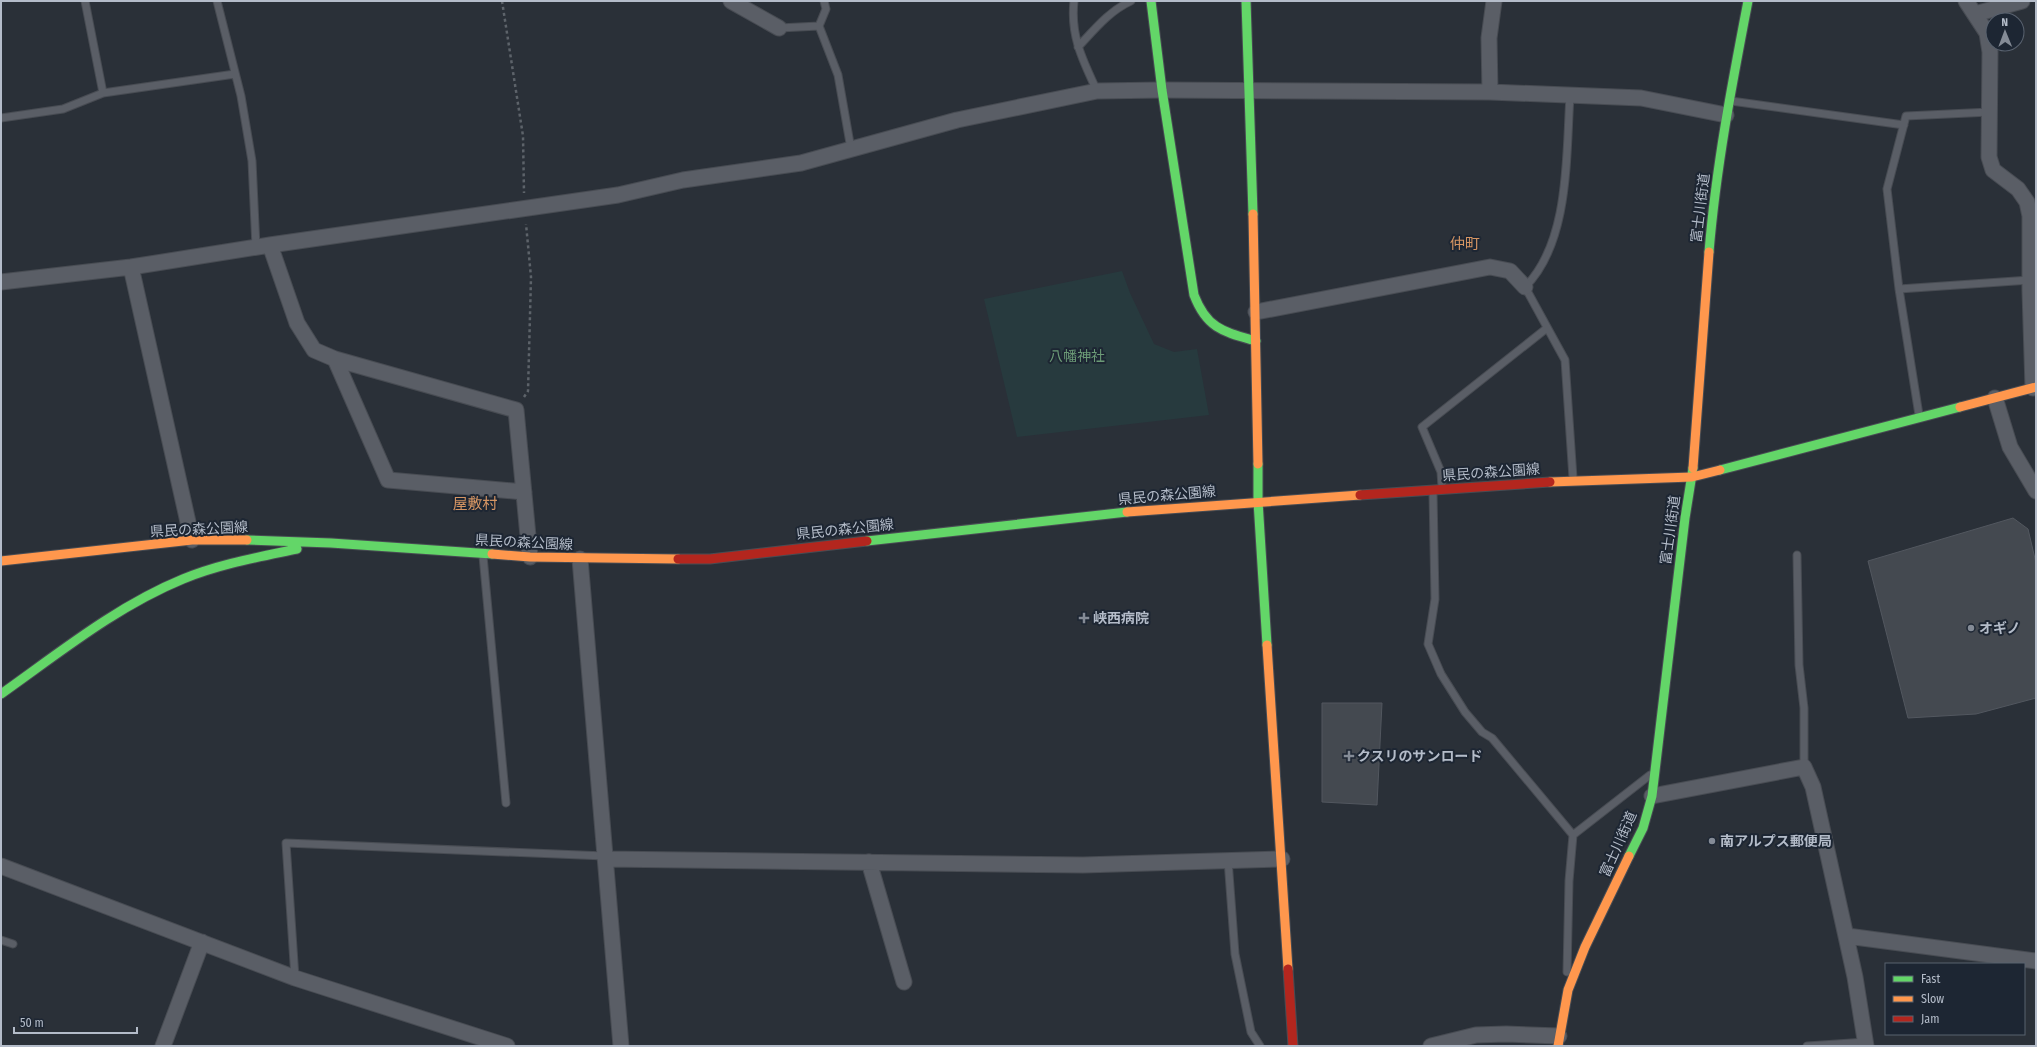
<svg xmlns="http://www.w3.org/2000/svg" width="2037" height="1047" font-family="'Fira Sans Condensed','Noto Sans JP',sans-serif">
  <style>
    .green { fill: #273a3e }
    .building { fill: #444950; stroke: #52575f }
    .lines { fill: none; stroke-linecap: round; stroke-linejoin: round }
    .lane-casing { stroke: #484c53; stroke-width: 9 }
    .street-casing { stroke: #484c53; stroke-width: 17 }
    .fast-casing { stroke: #484c53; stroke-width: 11 }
    .slow-casing { stroke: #484c53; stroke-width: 11 }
    .jam-casing { stroke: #484c53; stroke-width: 11 }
    .path { stroke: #5d636a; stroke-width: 2.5; stroke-dasharray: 3 3; stroke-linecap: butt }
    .lane { stroke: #5a5e66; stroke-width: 7 }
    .street { stroke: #5a5e66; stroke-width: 15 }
    .fast { stroke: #63d668; stroke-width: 9 }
    .slow { stroke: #ff974d; stroke-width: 9 }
    .jam { stroke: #b3261e; stroke-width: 9 }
    .poi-dot { fill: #848b96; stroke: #1d2633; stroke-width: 1.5 }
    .labels { text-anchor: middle; stroke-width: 4; stroke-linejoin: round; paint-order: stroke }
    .street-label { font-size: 14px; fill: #b4bcc9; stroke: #1d2633 }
    .park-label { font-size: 14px; fill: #6b9a76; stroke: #1d2633 }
    .poi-label { font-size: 14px; font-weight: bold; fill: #b4bcc9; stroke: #1d2633; text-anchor: start }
    .neighbourhood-label { font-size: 15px; fill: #d59563; stroke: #1d2633 }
  </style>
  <rect width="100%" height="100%" fill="#2a3038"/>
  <path class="green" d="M1122 271 1130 293 1154 344 1174 352 1197 349 1209 415 1017 437 984 299Z"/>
  <path class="building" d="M2013 518 2028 529 2036 563V698L1976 714 1908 718 1868 561Z
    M1322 703H1382L1377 805 1322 802Z"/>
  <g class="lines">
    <defs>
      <path id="lane" d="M217 1 241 96 252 161 256 247
        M1074 1C1070 36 1083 61 1097 91
        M819 26 826 9 824 1
        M779 28 819 26 838 75 851 149
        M1078 47C1094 30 1109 11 1131 1
        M103 93 235 74
        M1570 96C1566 155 1570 242 1525 287L1565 360 1573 478
        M1731 101 1904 125
        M1 118 63 109 103 93 85 1
        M1899 289 2030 280
        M1919 415 1899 289 1887 189 1906 116 1990 112
        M1442 487 1441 472 1422 427 1547 328
        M1433 492 1435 599 1428 644 1441 674 1465 712 1482 732 1492 738 1573 835 1569 881 1567 972
        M1797 555 1799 665 1804 708V767
        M483 556 506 803
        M1573 835 1650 775
        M1228 860 1235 954 1251 1032 1260 1046
        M1 940 13 944
        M295 978 286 843 605 856
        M1807 1046 1866 1042"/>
      <path id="street" d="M731 1 779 28
        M1966 1 1987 33 1990 52 1989 157 1993 170 2018 189 2027 202 2030 216V291L2033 388
        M1975 14 2022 1
        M1490 92 1489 38 1494 1
        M270 245 297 323 314 350 335 359 516 410 530 557
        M131 267 192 540
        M1 282 131 267 270 245 618 195 683 180 801 163 957 120 1097 91 1162 90 1490 92 1641 98 1726 115
        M1256 312 1490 267 1510 271 1525 287
        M335 359 388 480 524 492
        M1995 398 2010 447 2036 491
        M580 559 621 1046
        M1652 796 1804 767 1813 787 1855 977 1866 1046
        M605 859 1083 865 1282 859
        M869 862 904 982
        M1 866 295 978 507 1046
        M1847 936 2036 961
        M163 1046 202 942
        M1431 1046 1476 1035 1506 1034 1559 1036"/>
      <path id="fast" d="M1151 1 1162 90 1194 295C1207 329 1224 332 1256 341
        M1246 1 1253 214
        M1709 252C1716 167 1732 84 1748 1
        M1258 464V501L1267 645
        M1720 470 1960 407
        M247 540 331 543 492 554
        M867 541 1127 512
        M1 694C59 653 117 606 183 579 219 564 259 557 297 549
        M1629 856 1643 828 1652 796 1685 518 1693 468"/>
      <path id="slow" d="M1253 214 1258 464
        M1960 407 2036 387
        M1693 468 1709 252
        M1550 482 1692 477 1720 470
        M1127 512 1360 495
        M492 554 530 557 678 559
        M1 561 192 540H247
        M1267 645 1288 969
        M1558 1046 1568 990 1585 947 1629 856"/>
      <path id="jam" d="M1360 495 1550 482
        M678 559H710L867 541
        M1288 969 1293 1046"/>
    </defs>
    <use href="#lane" class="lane-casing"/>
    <use href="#street" class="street-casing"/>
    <use href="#fast" class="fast-casing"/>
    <use href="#slow" class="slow-casing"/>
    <use href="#jam" class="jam-casing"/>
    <path class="path" d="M502 1 523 136 524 193
      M524 397 528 391 531 277 526 224"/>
    <use href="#lane" class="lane"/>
    <use href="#street" class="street"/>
    <use href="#fast" class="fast"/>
    <use href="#slow" class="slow"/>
    <use href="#jam" class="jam"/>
  </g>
  <g class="poi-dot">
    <path d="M1082 612h4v4h4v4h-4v4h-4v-4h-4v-4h4z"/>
    <circle cx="1971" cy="628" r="4"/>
    <path d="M1347 750h4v4h4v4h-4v4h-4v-4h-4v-4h4z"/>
    <circle cx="1712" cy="841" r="4"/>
  </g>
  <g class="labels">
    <g class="street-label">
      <text transform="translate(1700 208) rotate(-83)" y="5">富士川街道</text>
      <text transform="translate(1491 472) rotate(-4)" y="5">県民の森公園線</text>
      <text transform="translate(1167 495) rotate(-5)" y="5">県民の森公園線</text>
      <text transform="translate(199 529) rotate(-3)" y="5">県民の森公園線</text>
      <text transform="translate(845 529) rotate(-6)" y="5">県民の森公園線</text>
      <text transform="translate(1670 530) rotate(-82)" y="5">富士川街道</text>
      <text transform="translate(524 542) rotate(3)" y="5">県民の森公園線</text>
      <text transform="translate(1618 844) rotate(-66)" y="5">富士川街道</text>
    </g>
    <g class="park-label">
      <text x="1077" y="361">八幡神社</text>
    </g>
    <g class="poi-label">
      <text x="1093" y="623">峡西病院</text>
      <text x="1979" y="633">オギノ</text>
      <text x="1357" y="761">クスリのサンロード</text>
      <text x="1720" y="846">南アルプス郵便局</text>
    </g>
    <g class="neighbourhood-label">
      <text x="1465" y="249">仲町</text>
      <text x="475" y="509">屋敷村</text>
    </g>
  </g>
  <rect width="2037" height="1047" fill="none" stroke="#b4bcc9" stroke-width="4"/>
  <rect x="1885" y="963" width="140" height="72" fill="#1d2633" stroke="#59626f"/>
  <rect x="1893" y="976" width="20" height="6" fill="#63d668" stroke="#59626f"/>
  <text x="1921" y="983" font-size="12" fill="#b4bcc9">Fast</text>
  <rect x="1893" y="996" width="20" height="6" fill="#ff974d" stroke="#59626f"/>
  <text x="1921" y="1003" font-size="12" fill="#b4bcc9">Slow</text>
  <rect x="1893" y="1016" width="20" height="6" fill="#b3261e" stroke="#59626f"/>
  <text x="1921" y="1023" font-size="12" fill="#b4bcc9">Jam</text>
  <g transform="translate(2005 32) rotate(359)"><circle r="19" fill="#1d2633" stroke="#59626f"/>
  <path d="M0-3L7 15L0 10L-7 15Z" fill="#848b96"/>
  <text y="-6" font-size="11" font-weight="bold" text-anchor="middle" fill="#b4bcc9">N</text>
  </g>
  <path d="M14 1027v6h123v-6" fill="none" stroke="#b4bcc9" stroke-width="2"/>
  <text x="20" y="1027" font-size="12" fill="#b4bcc9" stroke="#1d2633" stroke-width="3" paint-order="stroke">50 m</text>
</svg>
